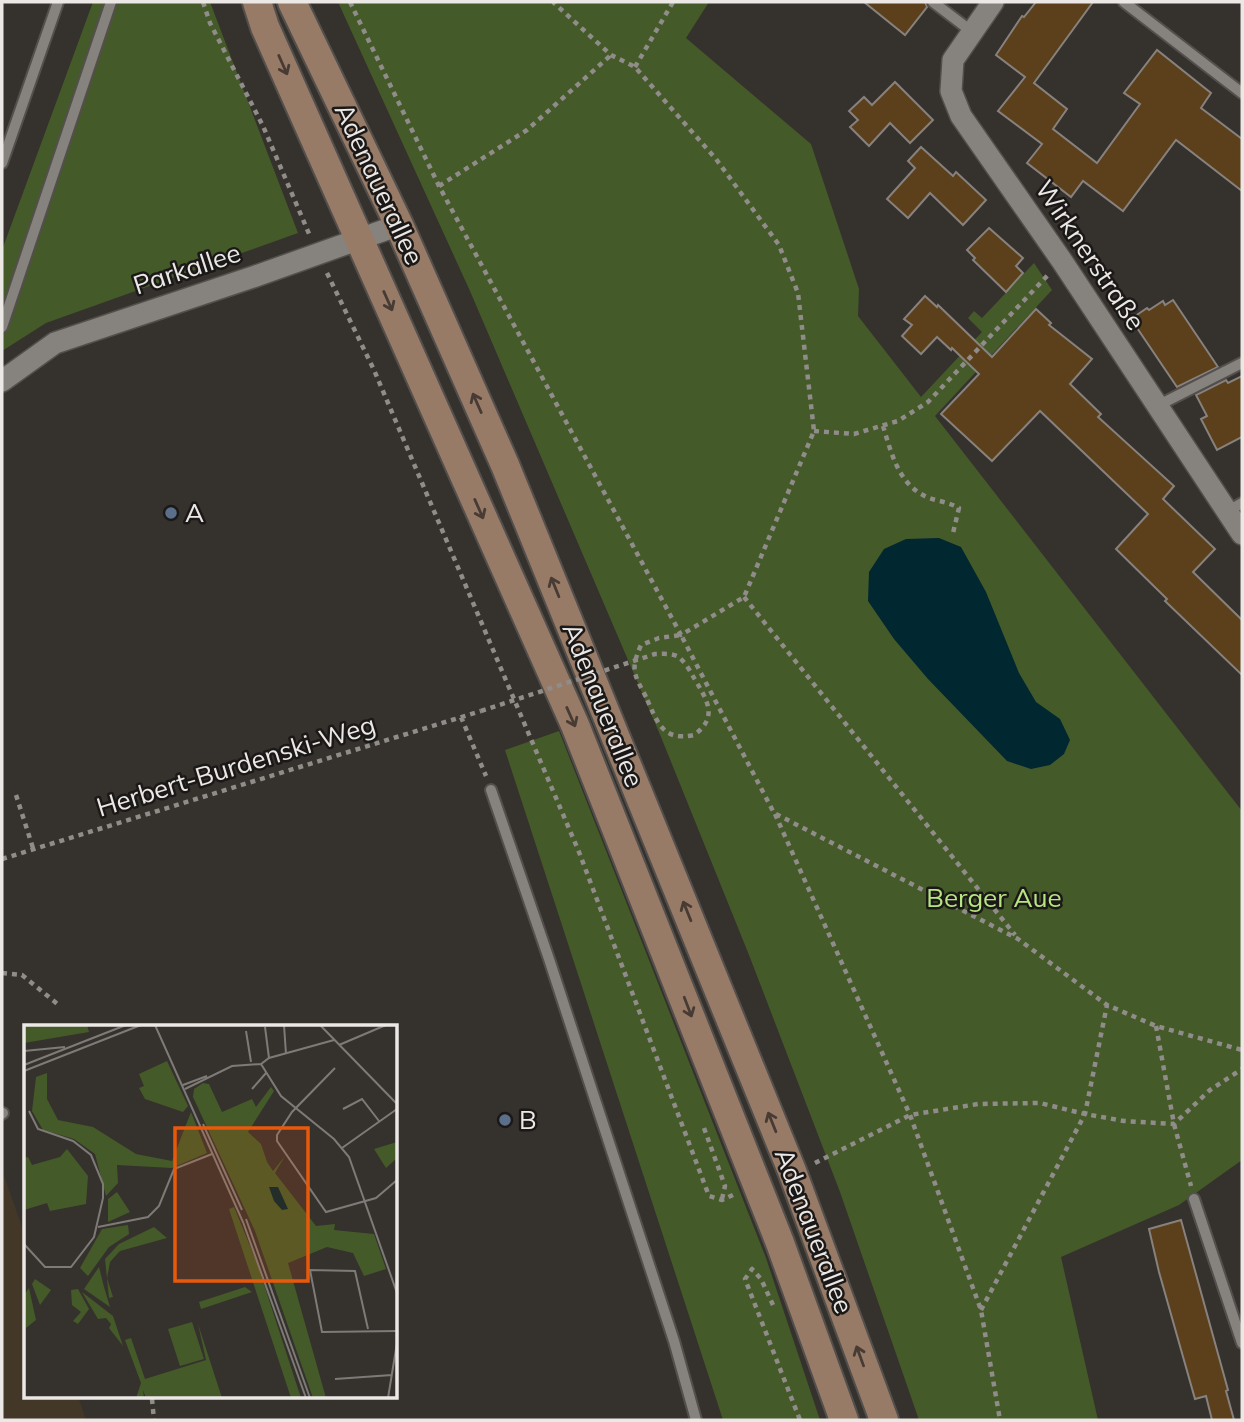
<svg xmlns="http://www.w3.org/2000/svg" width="1244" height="1422" font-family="Mulish,sans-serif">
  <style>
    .education { fill: #433728 }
    .green { fill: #455a29 }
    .water { fill: #012730 }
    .building { fill: #5c3f1b; stroke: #87827e; stroke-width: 2 }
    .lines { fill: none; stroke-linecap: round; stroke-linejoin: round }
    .lane-casing { stroke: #534f4c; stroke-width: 14 }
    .street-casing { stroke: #534f4c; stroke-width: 24 }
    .secondary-casing { stroke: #534f4c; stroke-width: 32 }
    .path { stroke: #908c89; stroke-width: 4.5; stroke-dasharray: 5 5; stroke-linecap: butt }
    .lane { stroke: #86827d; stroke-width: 10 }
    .street { stroke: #86827d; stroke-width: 21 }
    .secondary { stroke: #987b67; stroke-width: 28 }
    .path-bridge { stroke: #908c89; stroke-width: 4.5; stroke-dasharray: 5 5; stroke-linecap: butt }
    .oneway { stroke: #473b34 }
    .service-dot { fill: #5c6f8a; stroke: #1b1918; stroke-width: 2.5 }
    .labels { text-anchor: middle; stroke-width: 5; stroke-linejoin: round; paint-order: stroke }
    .street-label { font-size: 26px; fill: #ebe8e6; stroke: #1b1918 }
    .poi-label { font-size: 26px; fill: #ebe8e6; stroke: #1b1918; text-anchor: start }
    .park-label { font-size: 26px; fill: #b7e57f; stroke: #1b1918 }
    .inset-road { fill: none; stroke: #7e7a77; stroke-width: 2 }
    .view { fill: #e8590c; fill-opacity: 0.15; stroke: #e8590c; stroke-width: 3.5 }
    .inset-edge { fill: none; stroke: #ebe8e6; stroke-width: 3.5 }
  </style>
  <rect width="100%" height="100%" fill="#35312d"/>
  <path class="education" d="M2 1170 26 1238V1396H78L86 1420H2Z"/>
  <path class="green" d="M93 2H210L298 233 46 323 2 351V250Z
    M338 2H709L686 38 811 144 859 289 858 316 921 397 982 332 968 318 974 311 982 318 1034 263 1052 290 935 416 1242 811V1160L1179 1205 1061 1257 1098 1420H919L840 1192 749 955 661 737 470 291Z
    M559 731 766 1258 820 1420H723L505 750Z"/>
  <path class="water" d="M939 538 961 547 986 592 1019 673 1036 702 1060 719 1070 740 1064 754 1050 765 1031 769 1007 761 928 679 894 639 868 601 869 572 884 549 906 539Z"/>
  <path class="building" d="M864 2H925L927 7 905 35Z
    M1036 2H1093L1034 83 1067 109 1053 129 1097 163 1140 104 1124 93 1157 50 1211 93 1201 108 1242 139V191L1176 140 1123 211 1083 181 1071 197 1027 163 1042 144 998 111 1025 77 996 55 1022 16 1024 17Z
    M895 82 933 120 910 143 890 123 869 146 850 127 858 120 849 111 864 97 872 105Z
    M921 147 953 176 956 172 986 200 963 225 930 193 908 218 887 199 915 168 908 161Z
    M989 228 1023 258 1016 266 1023 273 1006 292 973 260 975 258 967 250Z
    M925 296 937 307 938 305 992 357 1036 309 1051 323 1049 325 1092 359 1070 384 1101 414 1098 417 1174 486 1163 499 1215 549 1193 572 1242 620V675L1165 601 1167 599 1116 549 1148 514 1040 411 992 461 941 414 979 374 952 348 951 350 937 337 921 354 902 336 912 325 904 319Z
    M1173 300 1218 367 1177 387 1131 319 1147 308 1149 310 1163 301 1165 305Z
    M1242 376V437L1217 450 1201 419 1207 416 1196 395 1226 380 1228 383Z
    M1181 1220 1228 1390 1226 1391 1234 1420H1212L1206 1396 1195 1399 1159 1272 1149 1229Z"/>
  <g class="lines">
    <defs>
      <path id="lane" d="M933 2 971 31
        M1124 2 1242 93
        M2 163 58 2
        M2 327 111 2
        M1157 406 1242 363
        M1228 511 1242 503
        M491 790 549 959 674 1341 696 1420
        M2 1114 3 1113
        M1194 1199 1242 1343"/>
      <path id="street" d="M993 2 953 60 951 91 961 116 1062 261 1242 534
        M2 381 55 343 253 277 399 225"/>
      <path id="secondary" d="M257 2 265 27 575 725 780 1243 844 1420
        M292 2 399 225 505 465 792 1171 884 1420"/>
    </defs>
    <use href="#lane" class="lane-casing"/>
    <use href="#street" class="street-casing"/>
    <use href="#secondary" class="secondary-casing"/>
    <path class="path" d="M203 2 210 23 263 126 310 236
      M350 2 439 186 681 635 744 597 814 431 798 293 779 245 716 159 635 67 611 55 553 2
      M635 67 673 2
      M439 186 527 130 611 55
      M327 273 374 370 579 852 709 1196 722 1200 735 1194
      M883 426C891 452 898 482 923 495 933 501 947 501 959 508L953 533
      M814 431 854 434 898 421 928 402 1048 275
      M744 597 1015 935
      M646 697C634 674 630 670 641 645L659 638 681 635 774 813 1018 939 1107 1005 1156 1026 1242 1050
      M461 717 486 776
      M16 795 33 848
      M775 814 910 1115 981 1310 1000 1420
      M2 859 481 711
      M2 973 22 975 60 1006
      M1156 1026 1174 1124 1191 1186
      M704 1128 725 1186 722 1199
      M815 1163 910 1115 978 1104 1040 1103 1085 1114 1124 1121 1174 1124 1210 1090 1242 1069
      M773 1305 761 1279 752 1269 745 1279 800 1420
      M981 1310 1085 1114 1107 1005
      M152 1399 154 1420"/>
    <use href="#lane" class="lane"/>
    <use href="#street" class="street"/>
    <use href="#secondary" class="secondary"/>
    <path class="path-bridge" d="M481 711 655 654C662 654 670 653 677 656 685 661 690 671 694 678 707 700 719 717 694 735 662 742 657 721 646 697"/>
  </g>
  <defs><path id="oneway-shaft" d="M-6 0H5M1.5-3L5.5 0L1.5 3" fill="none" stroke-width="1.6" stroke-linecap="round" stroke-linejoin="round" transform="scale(1.75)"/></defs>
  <g class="oneway">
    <use href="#oneway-shaft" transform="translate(283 65) rotate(66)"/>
    <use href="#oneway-shaft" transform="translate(388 301) rotate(66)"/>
    <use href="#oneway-shaft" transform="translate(477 403) rotate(-114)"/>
    <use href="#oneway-shaft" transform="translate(479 509) rotate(66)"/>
    <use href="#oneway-shaft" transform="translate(555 587) rotate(-112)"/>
    <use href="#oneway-shaft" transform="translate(571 717) rotate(66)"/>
    <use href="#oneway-shaft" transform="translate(687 911) rotate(-112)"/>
    <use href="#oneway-shaft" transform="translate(688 1007) rotate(69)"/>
    <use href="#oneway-shaft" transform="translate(772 1122) rotate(-112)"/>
    <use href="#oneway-shaft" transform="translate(860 1356) rotate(-110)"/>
  </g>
  <g class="service-dot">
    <circle cx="171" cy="513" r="7"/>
    <circle cx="505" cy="1120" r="7"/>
  </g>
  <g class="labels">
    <g class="street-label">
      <text transform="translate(379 184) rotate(65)" y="9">Adenauerallee</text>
      <text transform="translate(1090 255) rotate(56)" y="9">Wirknerstraße</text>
      <text transform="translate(187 269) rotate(-18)" y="9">Parkallee</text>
      <text transform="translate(603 705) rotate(68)" y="9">Adenauerallee</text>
      <text transform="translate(236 766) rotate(-17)" y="9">Herbert-Burdenski-Weg</text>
      <text transform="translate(814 1231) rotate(69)" y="9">Adenauerallee</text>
    </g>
    <g class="poi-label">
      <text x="185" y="522">A</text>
      <text x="519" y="1129">B</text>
    </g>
    <g class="park-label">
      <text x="994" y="907">Berger Aue</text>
    </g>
  </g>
  <g transform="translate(24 1025)">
    <rect width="373" height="373" fill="#35312d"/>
    <path d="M0 0H63L65 7 0 18ZM143 36 164 81 159 87 121 74 115 63 120 61 115 49ZM23 48V74L34 95 69 102 112 129 148 136 167 87 183 128 148 143 93 140 94 158 82 171 71 129 50 114 19 105 8 86 12 52ZM179 58 185 59 198 87 228 74 232 82 247 62 250 66 224 107 237 119 243 137 249 146 261 131 251 148 292 201 311 199 310 205 350 209 362 244 340 251 329 228 303 222 264 238 302 373H289L231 206 169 72 170 64ZM373 117V133L362 143 350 124ZM43 124 64 151 62 179 26 186 23 178 0 185V133L4 132 8 140 36 132ZM93 167 106 187 84 197V174ZM210 182 233 238 277 373H267L205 184ZM104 200 105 209 85 222 64 251 56 243 78 204ZM130 202 143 213 96 226 86 237 83 253 89 272 85 273 81 234 95 219ZM75 242 80 262 86 282 60 264ZM11 254 27 265 16 280 8 259ZM221 262 228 267 177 284 175 277ZM5 263 12 295 2 303 0 270ZM54 264 65 284 54 299 49 296 57 287 48 280 47 265ZM58 267 89 291 99 321 85 303 87 299 82 293 74 294ZM168 297 180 334 156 341 144 304ZM174 299 198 373H122L119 365 120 373H112L117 358 101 315 107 313 121 354 182 335Z" fill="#455a29"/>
    <path d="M245 162H254L264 184 258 185 250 176Z" fill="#012730"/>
    <path class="inset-road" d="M131 0 219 197 282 373M260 0 262 29M296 0 373 79M241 2 245 33M222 6 227 37M315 20 362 0M0 26 41 22M237 39 257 71 310 114 325 132 373 268M0 40 102 0M311 43 268 87 253 110V116L302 187 352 173 373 155M0 46 117 0M159 60 183 51M161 64 208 41 237 39 245 33 310 15M228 64 242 48M319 84 338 74 355 96M179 99 218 185M318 123 373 84M222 194 286 373M74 202 124 192 135 181 150 144 188 129M0 219 21 242H47L70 212 79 173V159L67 130 49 116 14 104 5 86M344 304 331 246 286 245 298 307 373 306M311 354 368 350M364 373 373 318"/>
    <path class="view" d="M151 103H284V256H151Z"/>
    <rect width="373" height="373" class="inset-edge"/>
  </g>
  <rect width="1244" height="1422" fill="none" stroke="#ebe8e6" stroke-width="7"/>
</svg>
